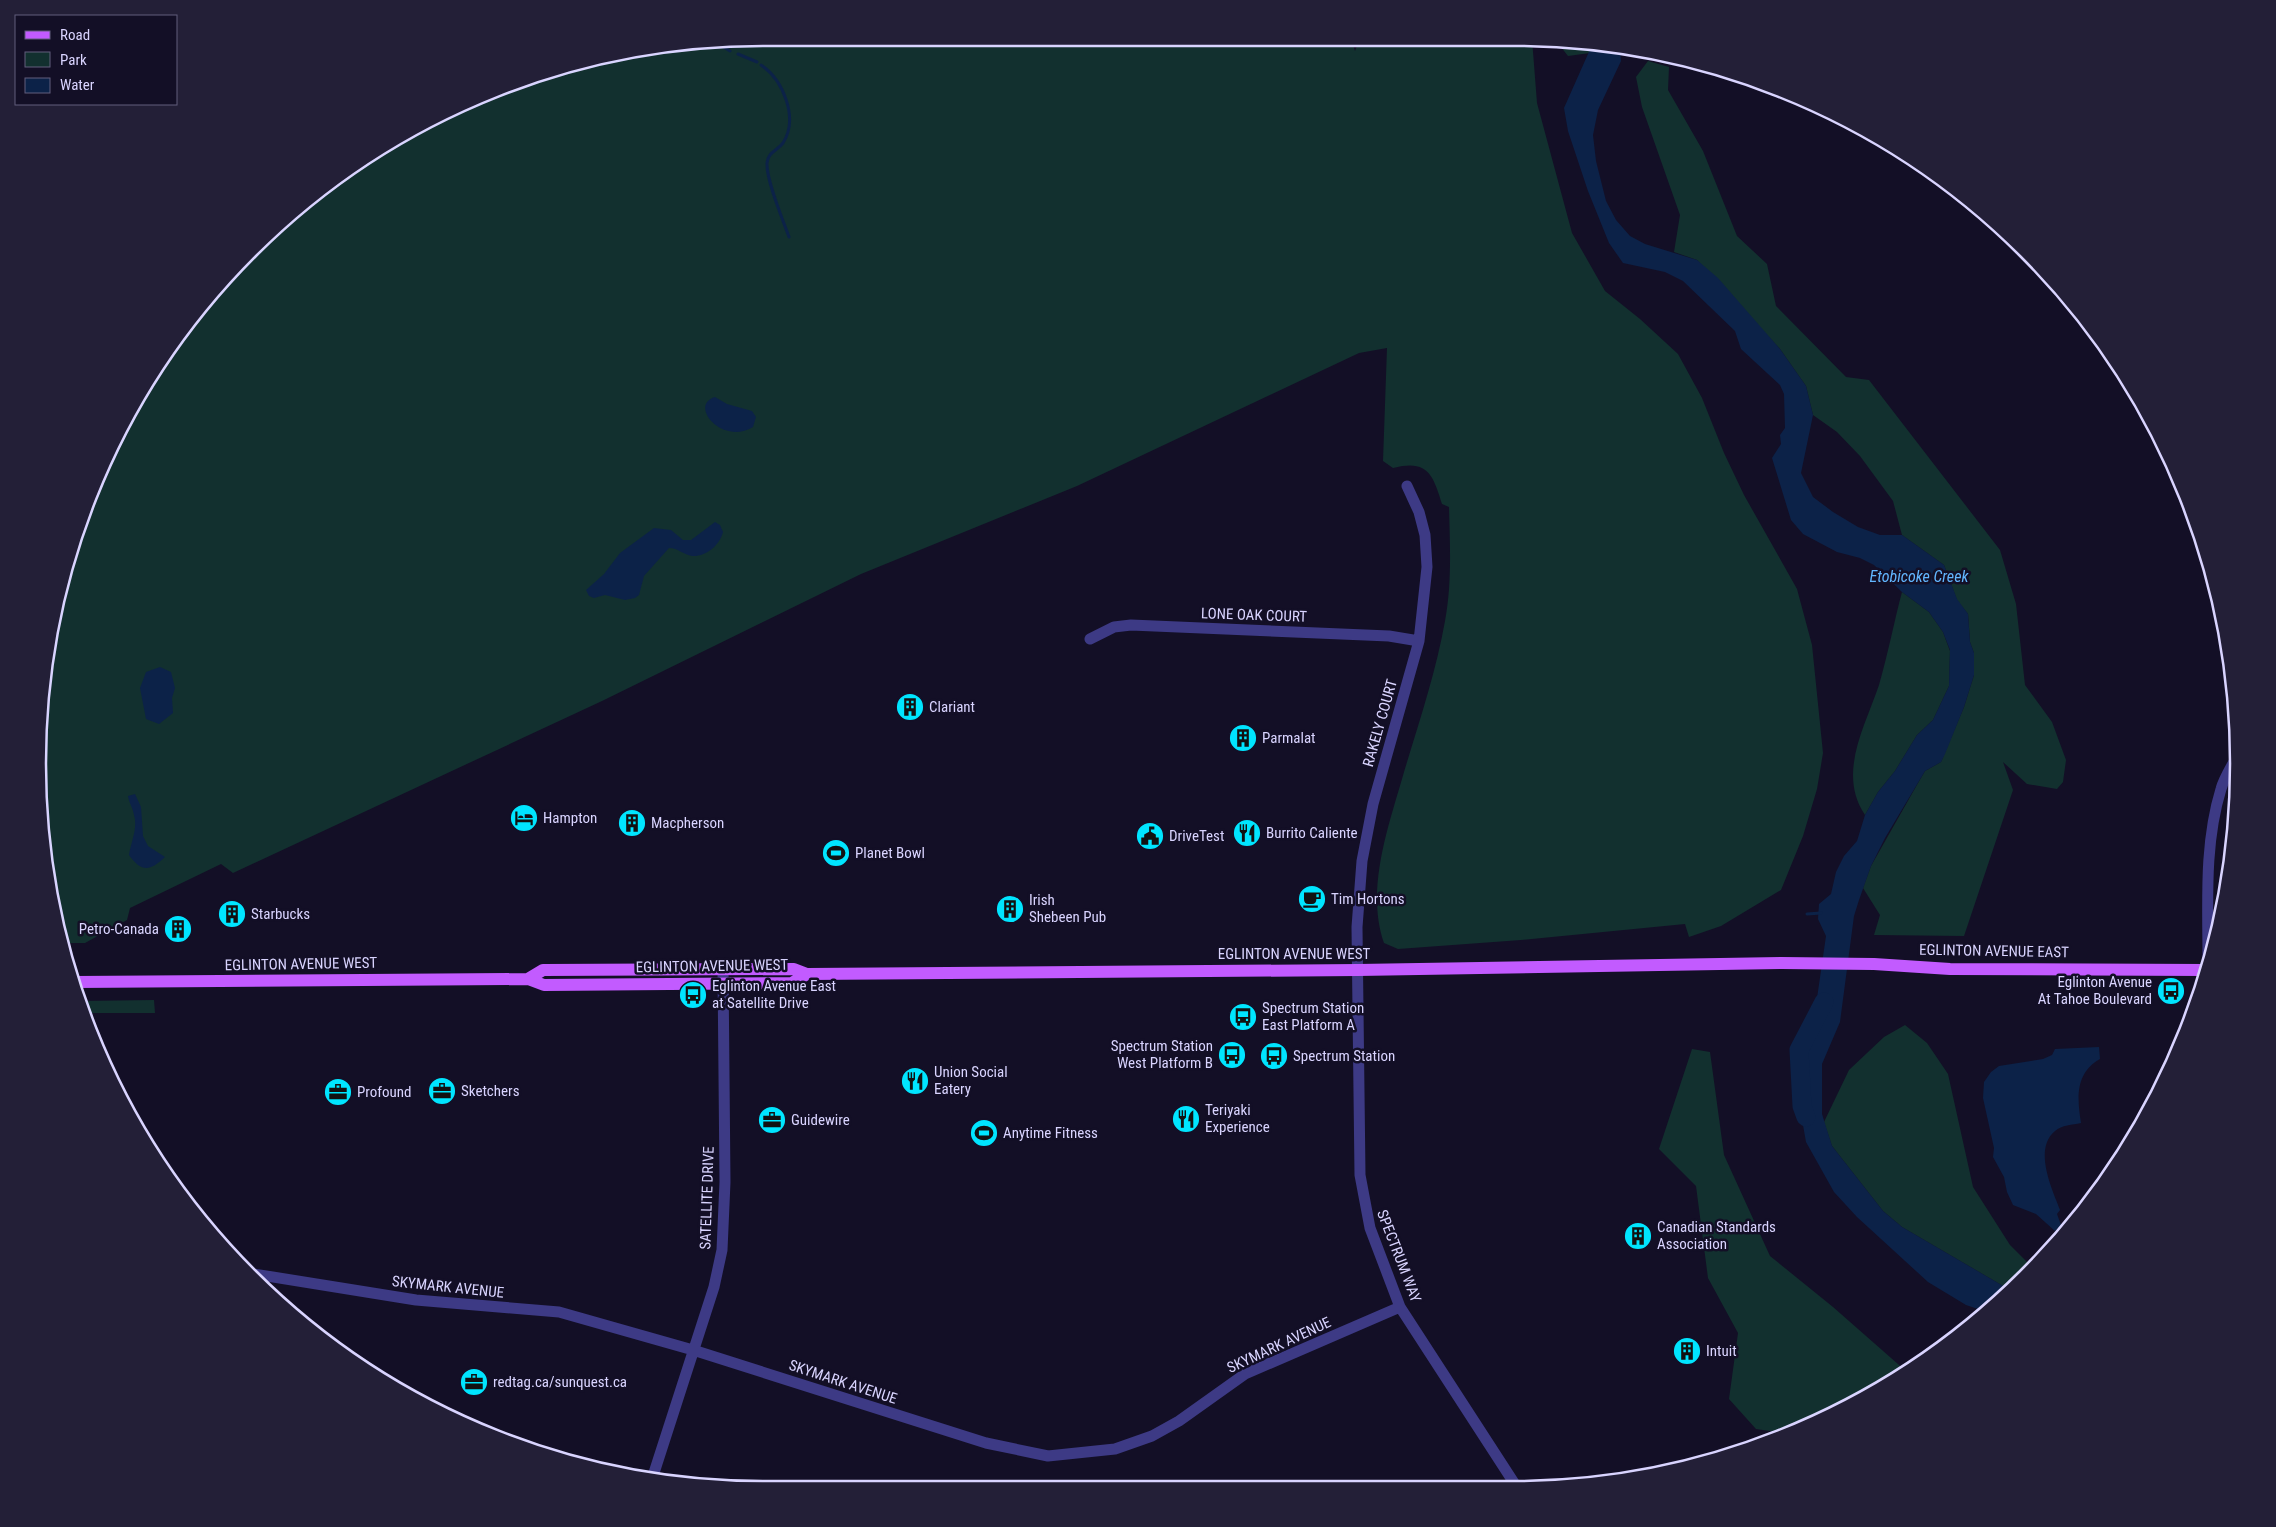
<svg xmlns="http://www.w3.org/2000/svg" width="2276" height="1527" font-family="'Roboto Condensed',sans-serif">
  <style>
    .green { fill: #12302f }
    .water { fill: #0c2248 }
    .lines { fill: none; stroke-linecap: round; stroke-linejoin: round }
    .stream { stroke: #0c2248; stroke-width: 3 }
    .river { stroke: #0c2248; stroke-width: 19 }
    .minor { stroke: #3d3a85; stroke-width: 11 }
    .primary { stroke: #c25bff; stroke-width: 12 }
    .labels { text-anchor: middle; stroke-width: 5; stroke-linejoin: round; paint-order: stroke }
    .street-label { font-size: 15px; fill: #d9d4ff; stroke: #130f26 }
    .poi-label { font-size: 15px; fill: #d9d4ff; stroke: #130f26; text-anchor: start }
    .water-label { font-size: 16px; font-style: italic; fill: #62b6ff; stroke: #130f26 }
    .rim { fill: none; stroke: #d9d4ff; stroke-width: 2.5 }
  </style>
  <rect width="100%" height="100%" fill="#130f26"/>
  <path class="green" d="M1512 38 1532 39 1537 103 1572 233 1605 291 1640 319 1678 354 1702 398 1724 453 1744 495 1797 589 1812 645 1823 753 1817 789 1803 836 1781 890 1721 926 1689 937 1685 924 1521 940 1398 949 1384 943C1365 889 1389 825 1404 772 1419 722 1436 672 1445 621 1452 583 1450 546 1449 507L1442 504C1433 475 1428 459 1393 468L1383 461 1387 348 1359 353 1077 486 861 574 602 701 233 873 221 864 130 908 127 920 85 943H63L52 905 39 716 62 576 93 486 188 321 285 218 360 160 530 76 668 44 1351 39 1355 51 1358 43 1366 39Z
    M1557 42 1592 45 1590 53 1568 56Z
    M1648 61 1669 67 1668 90 1703 151 1737 236 1767 264 1776 306 1846 377 1869 380 2000 550 2016 604 2025 685 2052 722 2066 760 2063 782 2057 789 2027 784 2003 762 2013 790 1964 936 1874 935 1880 915 1863 888 1871 866 1918 783 1925 771 1941 762 1964 707 1974 675V653L1970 642 1968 614 1957 600 1944 565 1902 535 1893 501 1860 456 1837 432 1813 415 1806 386 1780 349 1697 260 1674 252 1680 215 1642 107 1636 77Z
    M1902 592 1929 612 1943 632 1950 651 1949 686 1933 720 1917 735 1895 771 1878 792 1865 815C1837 773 1865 727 1879 685 1888 654 1894 622 1902 592Z
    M154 1000 155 1013H84L81 1001Z
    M1905 1025 1927 1043 1948 1074 1973 1187 2010 1245 2033 1268 2010 1290 1902 1227 1883 1211 1832 1146 1824 1122 1849 1070 1884 1037Z
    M1692 1049 1710 1052 1724 1155 1770 1256 1833 1307 1907 1372 1791 1434 1756 1429 1729 1399 1738 1333 1708 1278 1696 1186 1659 1149Z"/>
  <path class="water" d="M1592 45 1620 48 1621 61 1598 110 1593 135 1596 161 1606 201 1616 220 1630 236 1645 244 1697 260 1718 278 1780 349 1806 386 1813 415 1801 473 1813 497 1833 512 1858 527 1880 535H1902L1944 565 1957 599 1968 614 1970 642 1974 653V675L1964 707 1945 754 1941 762 1925 771 1885 838 1871 866 1859 900 1854 916 1840 1022 1822 1064V1114L1832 1146 1883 1211 1902 1227 2010 1290 1984 1311 1966 1305 1928 1282 1857 1217 1834 1192 1806 1142 1800 1108 1805 1053 1814 1019 1826 936 1818 919 1819 904 1831 894 1836 872 1844 856 1857 841 1865 815 1878 792 1895 771 1917 735 1933 720 1949 686 1950 650 1943 632 1929 612 1902 592 1874 565 1860 558 1837 552 1803 534 1791 520 1772 458 1781 444 1780 435 1785 428 1784 394 1780 385 1741 349 1735 331 1683 281 1665 272 1623 263 1609 243 1588 191 1568 131 1564 108Z
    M715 397 727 404 752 411 756 417 753 427C722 446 688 405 715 397Z
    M715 522 720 525 723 532C720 545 706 557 692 556 684 555 678 548 669 548L644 576 639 595 635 598 625 600 605 595 594 598 589 596 586 590 604 574 620 553 654 528 671 530 683 540H691Z
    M160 667 171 672 175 688 172 698 173 713 159 724 146 719 140 688 146 672Z
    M135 794 141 807 143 836 148 846 165 857C150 871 142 873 129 855 131 842 138 828 134 815 133 808 129 803 128 796Z
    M2099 1047 2100 1059C2075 1073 2077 1098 2081 1123 2072 1125 2062 1125 2055 1131 2033 1149 2052 1189 2060 1210L2057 1214 2061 1225 2055 1231 2036 1214 2013 1205 2007 1192 2004 1177 1993 1157 1994 1148 1983 1098 1984 1082 1991 1072 1999 1066 2043 1059 2052 1055 2055 1049Z"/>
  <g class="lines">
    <path class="stream" d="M717 43 730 51
      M738 54 757 62
      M761 65C783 80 799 118 783 143 777 151 768 152 767 163 766 180 783 220 789 237
      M1807 914 1821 913"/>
    <path class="river" d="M1806 1117 1802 1106 1799 1050 1824 1002"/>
    <path class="minor" d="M1407 486 1419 512 1425 535 1427 567 1419 641 1373 804 1362 861 1357 927 1360 1175 1370 1228 1400 1307 1518 1489
      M1090 639 1114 627 1131 625 1389 636 1419 641
      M2208 961C2208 904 2204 844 2221 789 2224 778 2232 765 2238 755
      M248 1273 416 1300 559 1312 693 1350 986 1443 1048 1456 1115 1449 1152 1436 1179 1421 1245 1374 1400 1307
      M652 1479 714 1287 722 1250 725 1182 723 969"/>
    <path class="primary" d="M528 979 543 970 794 969 807 974 1358 970 1782 963 1874 964 1950 969 2205 970
      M75 982 528 979 544 985 792 983 807 974"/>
  </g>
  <defs>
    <symbol id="building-disc" viewBox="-11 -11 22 22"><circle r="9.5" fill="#00e5ff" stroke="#130f26"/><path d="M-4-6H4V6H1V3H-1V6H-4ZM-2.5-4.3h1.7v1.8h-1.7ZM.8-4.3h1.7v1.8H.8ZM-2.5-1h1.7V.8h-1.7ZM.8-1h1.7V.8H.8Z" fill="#111"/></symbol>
    <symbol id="hotel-disc" viewBox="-11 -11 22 22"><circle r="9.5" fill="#00e5ff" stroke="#130f26"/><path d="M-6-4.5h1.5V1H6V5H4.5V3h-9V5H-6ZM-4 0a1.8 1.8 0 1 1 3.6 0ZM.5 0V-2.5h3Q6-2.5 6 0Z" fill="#111"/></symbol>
    <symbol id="restaurant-disc" viewBox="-11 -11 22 22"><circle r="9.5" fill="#00e5ff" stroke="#130f26"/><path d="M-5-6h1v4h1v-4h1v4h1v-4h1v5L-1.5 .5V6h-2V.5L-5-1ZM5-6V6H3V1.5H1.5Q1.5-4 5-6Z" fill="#111"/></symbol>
    <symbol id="civic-disc" viewBox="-11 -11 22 22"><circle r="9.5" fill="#00e5ff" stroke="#130f26"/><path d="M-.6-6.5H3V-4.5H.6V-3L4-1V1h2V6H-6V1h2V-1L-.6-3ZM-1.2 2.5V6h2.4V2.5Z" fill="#111"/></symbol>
    <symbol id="stadium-disc" viewBox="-11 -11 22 22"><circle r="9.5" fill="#00e5ff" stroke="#130f26"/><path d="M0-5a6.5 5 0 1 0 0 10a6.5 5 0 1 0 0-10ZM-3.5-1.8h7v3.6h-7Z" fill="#111"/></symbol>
    <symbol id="cafe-disc" viewBox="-11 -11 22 22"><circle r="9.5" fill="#00e5ff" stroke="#130f26"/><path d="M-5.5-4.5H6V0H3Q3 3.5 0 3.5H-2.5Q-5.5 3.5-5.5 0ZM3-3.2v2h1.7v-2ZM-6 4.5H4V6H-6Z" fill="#111"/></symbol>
    <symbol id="bus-disc" viewBox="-11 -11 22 22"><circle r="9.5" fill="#00e5ff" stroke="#130f26"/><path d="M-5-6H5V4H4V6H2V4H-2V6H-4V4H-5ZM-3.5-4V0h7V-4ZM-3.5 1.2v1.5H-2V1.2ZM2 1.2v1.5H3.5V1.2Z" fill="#111"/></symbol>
    <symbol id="office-disc" viewBox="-11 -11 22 22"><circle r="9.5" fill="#00e5ff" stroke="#130f26"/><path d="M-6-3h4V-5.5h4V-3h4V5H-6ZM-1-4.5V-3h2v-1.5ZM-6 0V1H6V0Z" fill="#111"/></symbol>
  </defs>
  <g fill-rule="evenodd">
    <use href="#building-disc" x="894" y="691" width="32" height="32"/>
    <use href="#building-disc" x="1227" y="722" width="32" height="32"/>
    <use href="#hotel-disc" x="508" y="802" width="32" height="32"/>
    <use href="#building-disc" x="616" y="807" width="32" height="32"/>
    <use href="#restaurant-disc" x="1231" y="817" width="32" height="32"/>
    <use href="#civic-disc" x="1134" y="820" width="32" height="32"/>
    <use href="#stadium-disc" x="820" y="837" width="32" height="32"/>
    <use href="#cafe-disc" x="1296" y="883" width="32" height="32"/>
    <use href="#building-disc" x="994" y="893" width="32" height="32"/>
    <use href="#building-disc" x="216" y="898" width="32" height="32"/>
    <use href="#building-disc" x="162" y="913" width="32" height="32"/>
    <use href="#bus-disc" x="2155" y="975" width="32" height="32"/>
    <use href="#bus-disc" x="677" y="979" width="32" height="32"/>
    <use href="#bus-disc" x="1227" y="1001" width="32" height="32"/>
    <use href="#bus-disc" x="1216" y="1039" width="32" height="32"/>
    <use href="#bus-disc" x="1258" y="1040" width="32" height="32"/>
    <use href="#restaurant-disc" x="899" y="1065" width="32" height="32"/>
    <use href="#office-disc" x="426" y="1075" width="32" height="32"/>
    <use href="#office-disc" x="322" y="1076" width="32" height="32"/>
    <use href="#restaurant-disc" x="1170" y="1103" width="32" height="32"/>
    <use href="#office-disc" x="756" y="1104" width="32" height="32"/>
    <use href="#stadium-disc" x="968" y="1117" width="32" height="32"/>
    <use href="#building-disc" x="1622" y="1220" width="32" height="32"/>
    <use href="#building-disc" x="1671" y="1335" width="32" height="32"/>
    <use href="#office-disc" x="458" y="1366" width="32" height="32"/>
  </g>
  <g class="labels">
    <g class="street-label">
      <text transform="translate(1254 615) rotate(2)" y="5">LONE OAK COURT</text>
      <text transform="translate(1380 723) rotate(-74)" y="5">RAKELY COURT</text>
      <text transform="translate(1994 951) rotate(1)" y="5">EGLINTON AVENUE EAST</text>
      <text x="1294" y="959">EGLINTON AVENUE WEST</text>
      <text transform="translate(301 964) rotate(-1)" y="5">EGLINTON AVENUE WEST</text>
      <text transform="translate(712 966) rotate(-1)" y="5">EGLINTON AVENUE WEST</text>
      <text transform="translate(707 1198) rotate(-88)" y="5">SATELLITE DRIVE</text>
      <text transform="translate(1399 1256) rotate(69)" y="5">SPECTRUM WAY</text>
      <text transform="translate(448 1287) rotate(6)" y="5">SKYMARK AVENUE</text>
      <text transform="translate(1279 1345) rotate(-25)" y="5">SKYMARK AVENUE</text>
      <text transform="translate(843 1382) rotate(18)" y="5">SKYMARK AVENUE</text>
    </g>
    <g class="poi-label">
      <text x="929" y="712">Clariant</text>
      <text x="1262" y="743">Parmalat</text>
      <text x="543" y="823">Hampton</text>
      <text x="651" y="828">Macpherson</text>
      <text x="1266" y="838">Burrito Caliente</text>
      <text x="1169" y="841">DriveTest</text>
      <text x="855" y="858">Planet Bowl</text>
      <text x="1331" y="904">Tim Hortons</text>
      <text x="1029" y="905">Irish<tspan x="1029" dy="17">Shebeen Pub</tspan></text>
      <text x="251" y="919">Starbucks</text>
      <text x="159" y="934" text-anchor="end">Petro-Canada</text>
      <text x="2152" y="987" text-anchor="end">Eglinton Avenue<tspan x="2152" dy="17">At Tahoe Boulevard</tspan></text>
      <text x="712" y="991">Eglinton Avenue East<tspan x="712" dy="17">at Satellite Drive</tspan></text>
      <text x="1262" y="1013">Spectrum Station<tspan x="1262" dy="17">East Platform A</tspan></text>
      <text x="1213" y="1051" text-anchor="end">Spectrum Station<tspan x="1213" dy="17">West Platform B</tspan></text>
      <text x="1293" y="1061">Spectrum Station</text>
      <text x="934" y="1077">Union Social<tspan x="934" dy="17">Eatery</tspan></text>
      <text x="461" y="1096">Sketchers</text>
      <text x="357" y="1097">Profound</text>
      <text x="1205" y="1115">Teriyaki<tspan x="1205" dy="17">Experience</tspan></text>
      <text x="791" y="1125">Guidewire</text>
      <text x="1003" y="1138">Anytime Fitness</text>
      <text x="1657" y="1232">Canadian Standards<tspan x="1657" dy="17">Association</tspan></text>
      <text x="1706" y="1356">Intuit</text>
      <text x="493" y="1387">redtag.ca/sunquest.ca</text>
    </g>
    <g class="water-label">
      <text x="1919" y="582">Etobicoke Creek</text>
    </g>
  </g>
  <path d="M0 0H2276V1527H0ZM763 46H1513A717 717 0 0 1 2230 763V764A717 717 0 0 1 1513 1481H763A717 717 0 0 1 46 764V763A717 717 0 0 1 763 46Z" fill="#231f37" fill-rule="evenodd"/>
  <path class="rim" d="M763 46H1513A717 717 0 0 1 2230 763V764A717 717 0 0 1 1513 1481H763A717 717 0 0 1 46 764V763A717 717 0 0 1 763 46Z"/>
  <rect x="15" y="15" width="162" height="90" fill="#130f26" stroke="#625e7d"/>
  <rect x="25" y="31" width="25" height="8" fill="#c25bff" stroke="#625e7d"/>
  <text x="60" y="40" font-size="15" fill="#d9d4ff">Road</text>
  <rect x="25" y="52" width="25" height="15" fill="#12302f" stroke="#625e7d"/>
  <text x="60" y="65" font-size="15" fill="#d9d4ff">Park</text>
  <rect x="25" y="78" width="25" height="15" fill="#0c2248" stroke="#625e7d"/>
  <text x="60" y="90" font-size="15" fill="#d9d4ff">Water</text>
</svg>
